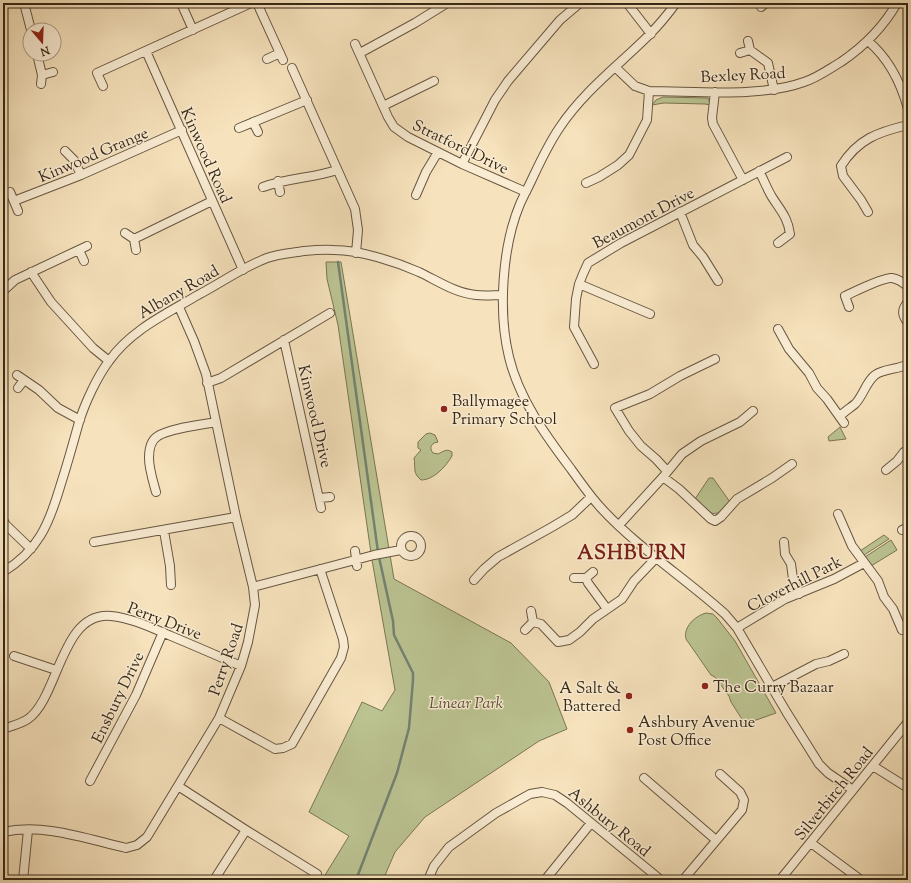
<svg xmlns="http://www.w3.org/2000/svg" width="911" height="883" font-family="'Sorts Mill Goudy',serif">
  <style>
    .green { fill: #bbc391; stroke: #797654 }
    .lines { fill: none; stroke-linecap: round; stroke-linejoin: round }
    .stream { stroke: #748272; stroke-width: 2.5 }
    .minor-casing { stroke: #675640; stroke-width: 10 }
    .minor { stroke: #f9ecd3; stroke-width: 8 }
    .poi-dot { fill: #8f2418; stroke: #f9ecd3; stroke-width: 1.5 }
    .labels { text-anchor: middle; stroke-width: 3; stroke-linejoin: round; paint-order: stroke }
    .street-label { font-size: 16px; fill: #372816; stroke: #f9ecd3 }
    .poi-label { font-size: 16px; fill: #372816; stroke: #f9ecd3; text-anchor: start }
    .park-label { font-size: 16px; font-style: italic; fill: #584f35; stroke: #f9ecd3 }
    .district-label { font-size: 20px; font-weight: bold; letter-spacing: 1px; fill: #7a1f14; stroke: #f9ecd3 }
  </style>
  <rect width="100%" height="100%" fill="#f6e2bc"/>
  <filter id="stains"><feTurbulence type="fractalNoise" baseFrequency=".005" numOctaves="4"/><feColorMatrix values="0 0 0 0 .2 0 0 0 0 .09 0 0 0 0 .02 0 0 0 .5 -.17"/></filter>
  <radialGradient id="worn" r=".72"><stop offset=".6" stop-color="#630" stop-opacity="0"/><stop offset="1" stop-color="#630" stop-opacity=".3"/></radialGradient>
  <path class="green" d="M663 97 708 98 711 105 705 104 664 103 652 105 656 100Z
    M326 262H341L394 579 511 643 549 682 567 729 539 741 425 817 395 852 383 880H322L349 836 309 812 362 702 382 711 395 690 372 560 338 325 327 279Z
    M840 427 846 439 829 441 828 437Z
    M430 433 435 435 438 442 434 443C430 446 430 449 433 453L438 454C443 452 446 448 452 452V456C446 466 434 480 421 480 412 472 416 469 414 458L421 450 418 448V442L426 434Z
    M709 478H713L730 502C713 521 711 514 695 499Z
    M884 535 889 539 864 555 860 551Z
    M891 540 897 550 871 566 865 557Z
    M706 613 713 614 717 618 735 641 776 713 745 724 731 702 729 696 715 677 711 675 686 639C683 627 695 616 706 613Z"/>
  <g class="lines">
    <path class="stream" d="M338 262 378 552
      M356 880 397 773 409 728 413 680V673L394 635 393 621 379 557"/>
    <defs>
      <path id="minor" d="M24 3 31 30
        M181 3 193 30
        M257 3 283 60
        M627 3 651 34
        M676 3C668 14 659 25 649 35 619 65 584 91 560 127 549 143 541 160 533 177 529 186 524 195 520 204 502 247 498 312 509 357 519 399 546 436 571 469 581 483 590 496 601 508 638 548 685 578 725 614L737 628 787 713 819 764 828 773 853 790
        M761 7 766 3
        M868 41C888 58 901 83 908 109
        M355 44 388 117 394 127 408 137 462 164 526 192
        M750 50 768 63 774 90
        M146 51 243 270
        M360 53 415 23 444 5
        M740 53 750 50 748 41
        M37 54 42 75 41 84
        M267 59 280 53
        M615 67 635 86 649 91C696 91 760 98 804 82 817 78 829 69 841 62 863 47 884 26 897 3
        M292 68 355 209 358 230 356 253
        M42 75 53 72
        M103 86 97 73 251 3
        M715 92 712 118 713 124 743 180
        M383 106 434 81
        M253 122 258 132
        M239 128 307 100
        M65 151 74 160 81 175
        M462 164 495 100 508 81 560 20 580 3
        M759 171C764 180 767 189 772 197 781 211 788 218 790 234L778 243
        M278 181 280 192
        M586 183 599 177 618 165 629 155 647 120 649 91
        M263 187C287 178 313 178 337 170
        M10 192 18 211
        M416 195 426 172 438 152
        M14 201 81 175 182 130
        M680 212 693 245 703 257 718 281
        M868 212 861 200 843 176 841 166C858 139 878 132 908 125
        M125 233 134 239 136 250
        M134 239 212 201
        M79 250 84 261
        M31 272 51 302 93 348 109 361
        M579 284 650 314
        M3 291 15 280 87 246
        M908 302C901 310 902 315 908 323
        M849 307 845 296C854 292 883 277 892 278 898 279 904 283 908 287
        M778 329 789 349 809 373 817 388 827 399 844 423
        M284 340 321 508
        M594 364 574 327 576 299 579 284 583 274 588 263 621 243 787 157
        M17 375 39 390 58 408 80 420
        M207 383 221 378 330 313
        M18 388 24 380
        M840 416C844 412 850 408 855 404 863 396 866 382 875 375 885 368 898 370 908 364
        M886 470 897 461 904 452 908 450
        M667 471 656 459 641 446 629 431 615 408 650 394 680 376 715 359
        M663 477 679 489 711 519 715 521 721 517 737 499 772 478 792 464
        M156 492C153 481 149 469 149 458 149 450 151 440 158 436 170 428 201 425 216 422
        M320 498 330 497
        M838 514 852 546 878 581 884 597 893 609 902 630
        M3 520 6 525 31 549
        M619 525 663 477 682 454 701 441 740 422 753 411
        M902 530 908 527
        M164 531 170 566 171 585
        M401 546a10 10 0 1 1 20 0a10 10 0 1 1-20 0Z
        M94 542 236 517
        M784 542 785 554 791 564 793 579 799 594
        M355 551 357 566
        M3 572C38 551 49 524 60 487 67 465 73 444 79 422 85 403 97 377 109 361 131 330 166 314 198 295 221 283 243 267 267 258 278 254 292 253 304 251 314 250 324 249 334 250 360 250 396 262 419 272 438 281 455 293 476 295 485 296 494 295 503 295
        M574 578H586L593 572
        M586 578 588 583 607 609
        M474 580 484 569 498 557 552 527 572 515 591 497
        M253 587 374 555 401 550
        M533 622 541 624 558 642 569 640 580 632 593 619 622 599 634 581 656 558
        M737 628 785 599 834 579 864 563
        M525 630 533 622 531 611
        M14 656 56 670
        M772 687 816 664 829 661 844 654
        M219 718 275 749 283 748 292 744 341 658 344 647 343 639 320 569
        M3 729C11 726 21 724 28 719 59 697 61 611 111 616 132 618 152 628 171 636 195 646 218 656 241 666
        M873 766 908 788
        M644 778 716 840
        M90 781 136 695 163 632
        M178 786 246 830 317 874
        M3 832C44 823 87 839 126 848L137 845 147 837 219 718 241 666 248 642 255 605 253 587 236 517 206 374 194 341 179 307
        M811 843 861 880
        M23 880 28 830
        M214 880 246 830
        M428 880 434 866 449 847 496 813 530 794 542 792 555 795 567 803 661 880
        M545 880 591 823
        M683 880 742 810 744 800 740 792 720 774
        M780 880 908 722"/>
    </defs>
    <use href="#minor" class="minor-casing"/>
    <use href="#minor" class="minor"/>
  </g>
  <g class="poi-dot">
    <circle cx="444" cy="409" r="4"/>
    <circle cx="705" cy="686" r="4"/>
    <circle cx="629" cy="696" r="4"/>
    <circle cx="630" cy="730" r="4"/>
  </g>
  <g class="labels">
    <g class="street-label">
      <text transform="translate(743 74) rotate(-3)" y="6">Bexley Road</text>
      <text transform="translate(461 146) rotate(26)" y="6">Stratford Drive</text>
      <text transform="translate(93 154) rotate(-23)" y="6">Kinwood Grange</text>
      <text transform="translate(207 155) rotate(66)" y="6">Kinwood Road</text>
      <text transform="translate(643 217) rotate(-28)" y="6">Beaumont Drive</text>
      <text transform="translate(178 291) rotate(-30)" y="6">Albany Road</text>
      <text transform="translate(316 416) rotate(77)" y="6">Kinwood Drive</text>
      <text transform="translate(794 583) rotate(-27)" y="6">Cloverhill Park</text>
      <text transform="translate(165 620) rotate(21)" y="6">Perry Drive</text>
      <text transform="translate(225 659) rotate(-71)" y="6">Perry Road</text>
      <text transform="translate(117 697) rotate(-64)" y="6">Ensbury Drive</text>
      <text transform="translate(833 793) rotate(-51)" y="6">Silverbirch Road</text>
      <text transform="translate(610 821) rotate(39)" y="6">Ashbury Road</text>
    </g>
    <g class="poi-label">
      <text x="452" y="406">Ballymagee<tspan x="452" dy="18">Primary School</tspan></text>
      <text x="713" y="692">The Curry Bazaar</text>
      <text x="621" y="693" text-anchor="end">A Salt &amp;<tspan x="621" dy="18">Battered</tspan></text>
      <text x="638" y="727">Ashbury Avenue<tspan x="638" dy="18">Post Office</tspan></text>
    </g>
    <g class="park-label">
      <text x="466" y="708">Linear Park</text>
    </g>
    <g class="district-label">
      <text x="632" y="559">ASHBURN</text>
    </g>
  </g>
  <rect width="911" height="883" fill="none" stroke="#f6e2bc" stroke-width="16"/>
  <rect x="4" y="4" width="903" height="875" fill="none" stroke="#372816" stroke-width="2"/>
  <rect x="8" y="8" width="895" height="867" fill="none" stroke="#372816"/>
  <g transform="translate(42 42) rotate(161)"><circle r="19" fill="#f9ecd3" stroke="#ab9e87"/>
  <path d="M0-3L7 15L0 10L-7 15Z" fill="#8f2418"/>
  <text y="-6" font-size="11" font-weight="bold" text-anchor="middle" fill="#372816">N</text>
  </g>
  <rect width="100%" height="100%" filter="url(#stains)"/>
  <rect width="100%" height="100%" fill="url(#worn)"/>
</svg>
